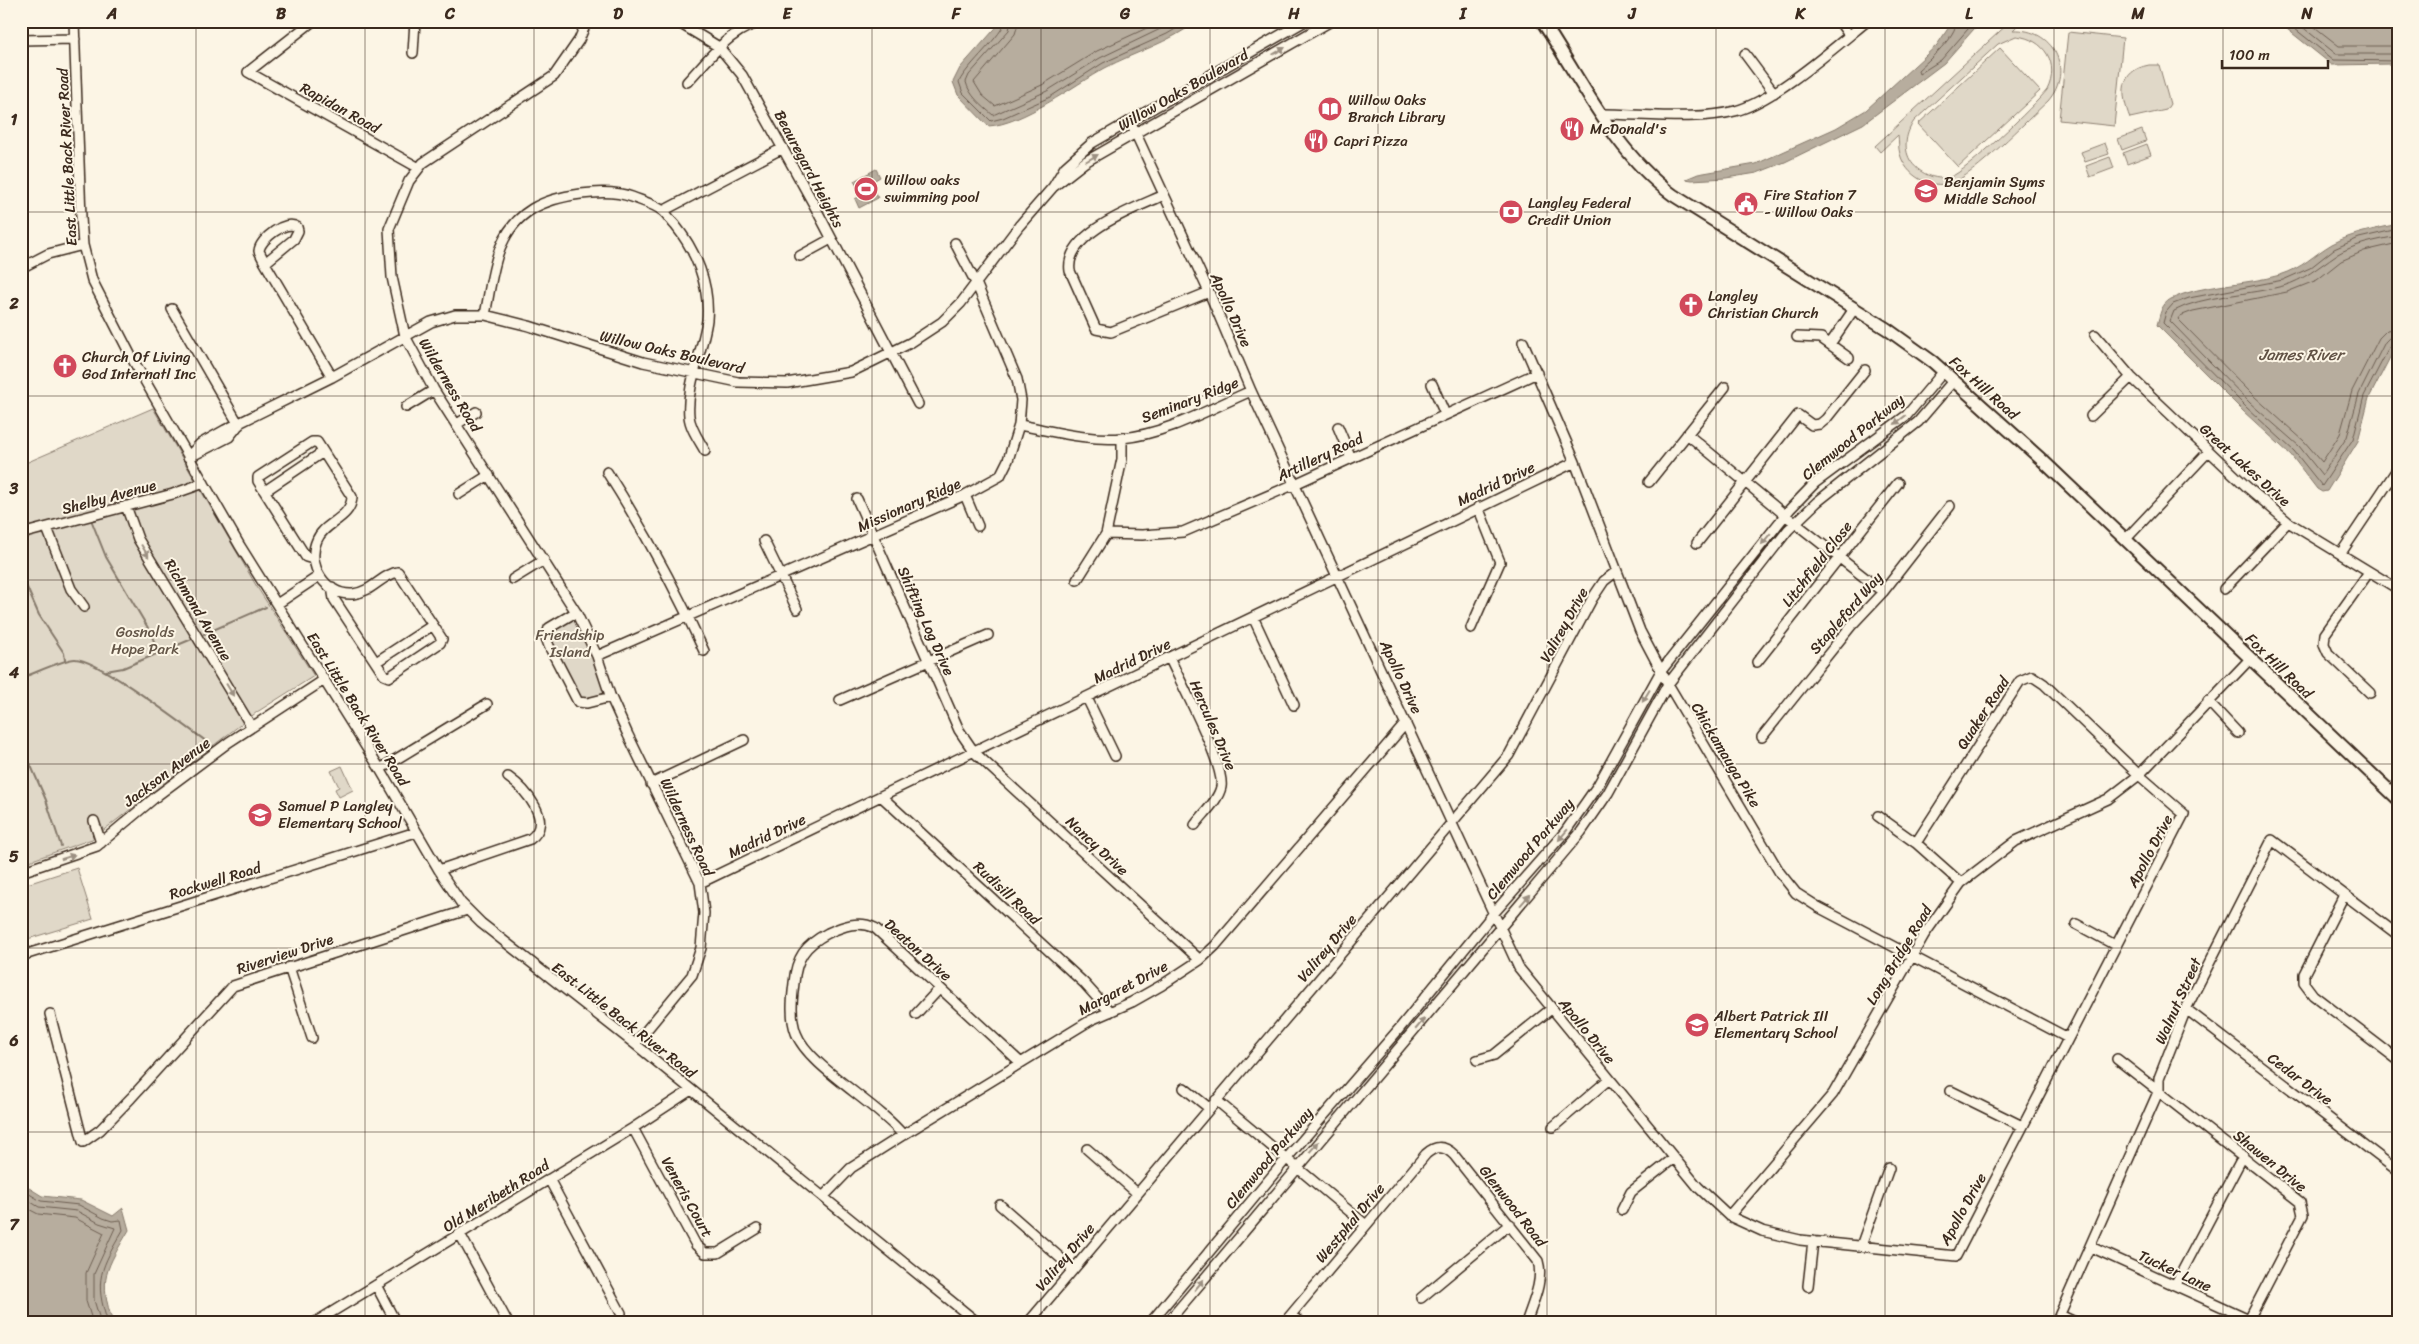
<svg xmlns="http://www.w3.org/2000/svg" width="2419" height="1344" font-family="Sriracha,sans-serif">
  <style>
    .green { fill: #e0d8c8; stroke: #8e8173; fill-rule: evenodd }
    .water { fill: #b7ad9e; stroke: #85796b }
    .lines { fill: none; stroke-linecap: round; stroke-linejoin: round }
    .shore { stroke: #6d5e51; stroke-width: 1 }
    .stream { stroke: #85796b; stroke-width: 2 }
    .minor-casing { stroke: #3b2a1e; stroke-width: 12 }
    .major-casing { stroke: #3b2a1e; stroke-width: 15 }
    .minor { stroke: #fcf5e5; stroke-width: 9 }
    .major { stroke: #fcf5e5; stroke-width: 11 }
    .oneway { fill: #9c9082 }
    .grid { fill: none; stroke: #3b2a1e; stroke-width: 1; stroke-opacity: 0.55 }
    .labels { text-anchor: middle; stroke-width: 4; stroke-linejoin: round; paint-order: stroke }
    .street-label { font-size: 15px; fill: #3b2a1e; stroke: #fcf5e5 }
    .poi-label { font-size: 15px; fill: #3b2a1e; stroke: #fcf5e5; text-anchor: start }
    .park-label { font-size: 15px; fill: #645648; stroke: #fcf5e5 }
    .water-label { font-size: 16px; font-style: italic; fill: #605144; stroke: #fcf5e5 }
    .neatline { fill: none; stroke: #3b2a1e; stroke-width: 2 }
    .grid-label { font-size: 16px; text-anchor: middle; font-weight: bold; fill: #3b2a1e }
  </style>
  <rect width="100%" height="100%" fill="#fcf5e5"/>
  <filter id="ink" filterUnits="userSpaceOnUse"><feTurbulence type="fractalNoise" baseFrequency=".02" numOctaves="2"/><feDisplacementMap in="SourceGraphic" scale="10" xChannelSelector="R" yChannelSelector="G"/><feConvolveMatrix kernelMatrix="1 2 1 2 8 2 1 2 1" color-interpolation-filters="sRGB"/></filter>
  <g filter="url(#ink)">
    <path class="green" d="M2011 21H2022L2013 30C2053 28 2075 70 2048 101 2028 119 1973 177 1951 183 1929 189 1906 176 1900 154 1898 148 1899 141 1898 135L1880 152 1875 146ZM2016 36C2045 39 2060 64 2047 90 2035 105 1965 173 1950 177 1935 181 1918 173 1910 160 1903 147 1906 133 1914 121L1998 44Z
      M2068 32 2123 38 2114 126 2059 120Z
      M2000 48 2040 91 1958 167 1918 124Z
      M2149 65H2159L2170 104 2166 110 2130 118C2121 95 2118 71 2149 65Z
      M2142 130 2146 141 2122 150 2118 139Z
      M2105 143 2109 154 2085 162 2081 152Z
      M2147 144 2151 155 2127 164 2123 153Z
      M2110 157 2114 168 2090 177 2086 166Z
      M153 408 257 587 314 676 257 712 92 839 21 864V465Z
      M576 612 611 697 578 702 546 638 549 628Z
      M342 766 353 790 339 797 335 789 339 787 331 771Z
      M77 868 93 919 21 941V886Z"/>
    <path class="water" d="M1002 21H1197C1169 43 1135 52 1105 68 1074 85 1022 125 988 126L958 95 953 82 960 68Z
      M1953 21H1981L1944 63 1863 124 1785 162 1757 173 1726 178 1692 180 1686 179 1698 174 1756 164 1836 128 1866 110 1937 45Z
      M2277 21H2398V66L2391 64 2332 65Z
      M876 169 880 177 870 183 878 198 859 208 855 199 862 195 854 181Z
      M2398 224V342L2369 398 2358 441 2327 491 2322 492 2317 489 2291 455 2243 411 2157 325C2160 315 2161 304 2171 299 2202 284 2246 285 2280 275 2303 268 2313 255 2332 244 2353 233 2375 229 2398 224Z
      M21 1183 42 1196 81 1200 113 1216 123 1208 129 1230C106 1269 98 1278 113 1323H21Z"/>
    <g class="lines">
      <path class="shore" d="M1005 21C1004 34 967 65 959 82L963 93 991 121 1003 118 1050 97 1103 63 1167 34 1189 21
        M1011 21 1009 30 969 75 966 82C969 95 982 106 993 115L1047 91 1100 58 1177 21
        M1019 21 1015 34 974 82 982 95 995 106 1042 85 1097 51 1162 21
        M1957 21C1955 38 1930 59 1918 70L1919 74 1941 60 1975 21
        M2285 21 2334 60 2398 61
        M2295 21 2336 54H2398
        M2307 21 2339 46H2398
        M2398 229 2359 238 2334 249 2310 268 2283 280 2189 298 2173 304 2166 312 2163 323 2246 407 2294 451 2322 486 2353 439 2364 396 2391 344 2398 341
        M2398 236C2377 240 2354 244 2336 255 2318 267 2304 280 2283 286 2250 295 2203 295 2174 311L2170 321 2250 403 2299 446 2322 475 2347 437 2359 394 2385 342 2390 337 2398 335
        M2398 243 2364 251 2341 261 2317 280 2287 292 2193 311 2180 316 2178 319 2255 397 2304 441 2322 462 2340 434 2352 391 2379 338 2387 330 2398 328
        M21 1189 41 1201 79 1205 103 1218 112 1221 121 1220 123 1230C101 1268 93 1280 108 1323
        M21 1196 39 1207 77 1211 99 1223 115 1228 94 1274V1300L101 1323
        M21 1205 38 1214 75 1218 104 1233 86 1273V1301L93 1323"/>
      <path class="stream" d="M92 522 106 557 151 633 158 653
        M21 574 39 615 64 653 65 660
        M204 634 266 607
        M106 671 123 668 192 639
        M21 678C33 674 64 659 75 659 99 659 190 730 214 747
        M21 743 46 800 61 846"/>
      <defs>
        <path id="minor" d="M74 21 81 218 83 245 92 280 133 360 240 546 380 769 439 870 461 903 481 923 635 1044 978 1323
          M313 21 248 72 419 168
          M587 21 579 40 554 76 423 163 409 181 389 229 392 277 405 336 434 390 576 612 597 656 610 695 628 735 700 883 704 913 701 948 692 975 635 1044
          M676 21 719 47 742 75 813 203 918 404
          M781 21 796 23
          M1839 21 1849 35
          M21 40 75 39
          M413 53 415 21
          M1745 54 1774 93
          M687 82C710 58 733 24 769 21
          M1602 114C1642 114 1697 121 1735 111 1774 101 1834 48 1867 21
          M1130 121 1209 292 1251 391 1519 968 1698 1187 1729 1216 1762 1231 1800 1240 1956 1256 2184 814 2139 775 2044 684 2032 676 2020 681 1916 843
          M1053 187 1085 162 1331 21
          M1164 195C1136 208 1064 233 1070 271L1096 329 1111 332 1209 292
          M663 211 783 148
          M800 256 831 239
          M265 263 294 239 298 231 297 227C286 219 260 239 259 251L265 263 332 377
          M21 268 48 254 83 245
          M172 309 239 425
          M485 315C493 276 494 232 532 209 555 195 606 187 632 197 642 201 654 204 663 211 667 214 671 221 675 225 696 251 710 285 707 320 703 350 686 386 689 416 690 428 699 440 705 451
          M2095 335 2131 377 2247 487 2288 522 2398 589
          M1797 337 1821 338 1849 358
          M1523 342 1575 462 1640 631 1668 684 1780 873 1796 893 1818 907 2068 1038
          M1830 344 1854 309
          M1432 384 1445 414
          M406 407 434 390
          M2091 416 2131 377
          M457 424 476 412
          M1019 425C1053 431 1088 441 1122 438 1167 434 1211 408 1251 391
          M1338 427 1351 458
          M1687 434 1785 515 1883 592
          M192 456 229 437 237 427
          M188 457 200 444 225 430 332 377 431 322 455 315H485L529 326 643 362 738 382 787 383 851 372 910 343 942 322 961 303 1019 226 1053 187 1065 167 1092 143 1305 21
          M607 472C644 530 676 589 704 651
          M1649 482 1725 387
          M265 491 323 452
          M459 494 489 475
          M965 495 978 526
          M857 499 959 730 974 752 1200 960
          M126 506 138 539 251 726
          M47 528 71 589 84 607
          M21 534 173 494 204 483
          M1106 534 1142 535 1183 532 1295 484 1537 373
          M2125 540 2209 451
          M764 541 797 609
          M1697 543 1798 415 1812 425 1820 424 1826 419 1865 370
          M2341 553 2398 468
          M313 559 306 557 258 481V477L312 442H317L352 497C351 519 324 522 317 540 306 564 325 596 353 594 372 592 381 575 398 572L442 639 440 643 389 677 384 675 334 599 332 587
          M2369 572 2325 634 2324 644 2328 653 2370 693
          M513 579 544 560
          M1077 580 1106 534 1122 459V438
          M2224 589 2288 522
          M277 604 319 576
          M576 612 549 628 546 638 549 646 578 702 587 703 611 697
          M1253 617 1294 705
          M1471 628 1500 562 1478 507
          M597 656 965 495 1000 476 1008 460 1019 425 1021 400 1017 379 976 283 955 243
          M1170 659C1181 683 1225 765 1221 787 1218 801 1203 814 1195 825
          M376 662 433 625
          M1757 662 1898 483
          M1087 698 1115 756
          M840 700 988 635
          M2208 701 2238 733
          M1762 737 1851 626 1883 592 1950 506
          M380 769 487 704
          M651 784 744 740
          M882 797 1084 983 1110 1012
          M1878 816 1916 843 1961 883
          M94 821 101 843
          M21 859 25 871
          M439 870 530 839C555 822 525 789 508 777
          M21 872 97 846 158 795 229 742 324 680
          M700 883 1575 462
          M2344 895 2304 974V983L2313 995 2398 1060
          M2076 924 2115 945
          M21 956 416 832
          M289 967 312 1038
          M2186 1009 2398 1171
          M50 1014 83 1142 100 1130 131 1098 233 986 467 910
          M916 1014 940 988
          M2117 1059 2300 1202 2303 1215 2247 1323
          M1477 1060 1494 1055 1551 1009
          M1184 1088 1209 1108
          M1951 1091 2022 1126
          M1216 1100 1366 1225
          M1553 1127 1608 1080
          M633 1128 696 1245 705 1253H718L757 1229
          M903 1135C877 1103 808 1066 796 1033 790 1017 792 999 794 983 796 958 805 945 828 933 843 926 859 920 875 928L1020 1062
          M1087 1149 1137 1193
          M549 1179 621 1313
          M823 1197 851 1168 903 1135 1091 1020 1132 1002 1162 985 1200 960 1215 946 1406 723
          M1000 1205 1073 1269
          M1622 1210 1631 1192 1674 1158
          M1729 1216 1833 1094 1924 935 1961 883 2016 841 2108 799 2139 775 2250 659
          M460 1234 508 1323
          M1861 1246 1889 1168
          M2091 1247 2249 1319
          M376 1285 396 1323
          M2175 1285 2243 1156
          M1808 1286 1813 1241
          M1421 1298 1510 1224
          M1291 1315 1301 1323
          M2060 1315 2077 1323
          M314 1323 633 1128 691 1090
          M1028 1323 1509 755 1592 599 1604 581 1617 571
          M1150 1323 1287 1158 1399 1029 1493 914 1565 832 1598 785 1661 671 1790 509 1815 483 1907 415 1944 371
          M1167 1323 1581 832 1608 793 1668 684 1788 530 1817 502 1918 422 1954 380
          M1284 1323 1426 1154C1436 1145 1445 1146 1454 1155L1538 1261C1544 1281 1532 1304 1526 1323
          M2056 1323 2159 1090V1078L2186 1009 2272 840 2398 935"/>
        <path id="major" d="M1542 21C1581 80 1615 153 1673 195L1887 329 1933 362 2042 460 2398 799"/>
      </defs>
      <use href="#minor" class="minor-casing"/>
      <use href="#major" class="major-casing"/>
      <use href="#minor" class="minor"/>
      <use href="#major" class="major"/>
    </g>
    <defs><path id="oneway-solid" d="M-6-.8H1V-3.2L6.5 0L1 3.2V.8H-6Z" transform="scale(1.25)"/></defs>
    <g class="oneway">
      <use href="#oneway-solid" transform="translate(1279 51) rotate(-30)"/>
      <use href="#oneway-solid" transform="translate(1092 158) rotate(-30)"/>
      <use href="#oneway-solid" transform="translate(1900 420) rotate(142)"/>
      <use href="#oneway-solid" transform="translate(1766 539) rotate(129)"/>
      <use href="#oneway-solid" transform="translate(145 551) rotate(59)"/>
      <use href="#oneway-solid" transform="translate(230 690) rotate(59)"/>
      <use href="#oneway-solid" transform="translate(1646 696) rotate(121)"/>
      <use href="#oneway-solid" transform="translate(1563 835) rotate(130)"/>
      <use href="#oneway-solid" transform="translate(68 857) rotate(-18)"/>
      <use href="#oneway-solid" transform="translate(1525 900) rotate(-49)"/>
      <use href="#oneway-solid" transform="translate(1420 1024) rotate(-50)"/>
      <use href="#oneway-solid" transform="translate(1314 1147) rotate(-49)"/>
      <use href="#oneway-solid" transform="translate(1199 1285) rotate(-50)"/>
    </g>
  </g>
  <path class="grid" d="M196 21V1323M365 21V1323M534 21V1323M703 21V1323M872 21V1323M1041 21V1323M1210 21V1323M1378 21V1323M1547 21V1323M1716 21V1323M1885 21V1323M2054 21V1323M2223 21V1323M21 212H2398M21 396H2398M21 580H2398M21 764H2398M21 948H2398M21 1132H2398"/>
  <defs>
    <symbol id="library-disc" viewBox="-11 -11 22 22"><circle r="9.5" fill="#d1495b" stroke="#fcf5e5"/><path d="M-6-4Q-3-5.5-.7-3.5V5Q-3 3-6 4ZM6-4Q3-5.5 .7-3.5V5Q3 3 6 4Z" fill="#fff"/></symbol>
    <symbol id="restaurant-disc" viewBox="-11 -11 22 22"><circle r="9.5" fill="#d1495b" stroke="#fcf5e5"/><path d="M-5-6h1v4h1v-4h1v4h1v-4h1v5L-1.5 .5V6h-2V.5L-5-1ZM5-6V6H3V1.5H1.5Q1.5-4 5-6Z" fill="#fff"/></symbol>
    <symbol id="stadium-disc" viewBox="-11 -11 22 22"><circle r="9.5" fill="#d1495b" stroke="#fcf5e5"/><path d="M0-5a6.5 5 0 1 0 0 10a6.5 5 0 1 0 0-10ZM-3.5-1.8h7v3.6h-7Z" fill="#fff"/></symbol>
    <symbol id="school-disc" viewBox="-11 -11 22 22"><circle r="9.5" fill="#d1495b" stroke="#fcf5e5"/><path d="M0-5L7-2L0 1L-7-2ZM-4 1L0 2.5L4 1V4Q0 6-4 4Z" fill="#fff"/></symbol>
    <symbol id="civic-disc" viewBox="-11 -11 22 22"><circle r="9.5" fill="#d1495b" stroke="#fcf5e5"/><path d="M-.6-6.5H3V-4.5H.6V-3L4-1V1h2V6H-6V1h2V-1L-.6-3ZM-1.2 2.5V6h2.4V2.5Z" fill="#fff"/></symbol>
    <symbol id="bank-disc" viewBox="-11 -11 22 22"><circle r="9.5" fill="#d1495b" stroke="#fcf5e5"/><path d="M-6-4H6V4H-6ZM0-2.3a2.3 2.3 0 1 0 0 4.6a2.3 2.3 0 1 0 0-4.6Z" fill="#fff"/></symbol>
    <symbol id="church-disc" viewBox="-11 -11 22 22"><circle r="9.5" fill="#d1495b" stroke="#fcf5e5"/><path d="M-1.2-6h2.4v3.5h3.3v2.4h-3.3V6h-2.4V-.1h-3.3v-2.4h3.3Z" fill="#fff"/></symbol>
  </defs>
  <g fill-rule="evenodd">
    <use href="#library-disc" x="1316" y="95" width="28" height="28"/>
    <use href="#restaurant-disc" x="1558" y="115" width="28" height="28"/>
    <use href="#restaurant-disc" x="1302" y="127" width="28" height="28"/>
    <use href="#stadium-disc" x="852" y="175" width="28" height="28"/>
    <use href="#school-disc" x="1912" y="177" width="28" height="28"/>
    <use href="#civic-disc" x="1732" y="190" width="28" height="28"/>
    <use href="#bank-disc" x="1497" y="198" width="28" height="28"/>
    <use href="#church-disc" x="1677" y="291" width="28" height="28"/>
    <use href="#church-disc" x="51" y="352" width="28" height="28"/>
    <use href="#school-disc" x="246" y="801" width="28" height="28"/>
    <use href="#school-disc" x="1683" y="1011" width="28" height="28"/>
  </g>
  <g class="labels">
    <g class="street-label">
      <text transform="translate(1183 90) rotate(-30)" y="5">Willow Oaks Boulevard</text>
      <text transform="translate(340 108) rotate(29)" y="5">Rapidan Road</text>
      <text transform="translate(67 157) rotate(-93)" y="5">East Little Back River Road</text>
      <text transform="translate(809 169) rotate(62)" y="5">Beauregard Heights</text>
      <text transform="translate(1231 310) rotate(66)" y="5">Apollo Drive</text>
      <text transform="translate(672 352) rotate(13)" y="5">Willow Oaks Boulevard</text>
      <text transform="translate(450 385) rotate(59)" y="5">Wilderness Road</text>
      <text transform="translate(1984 388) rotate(42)" y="5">Fox Hill Road</text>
      <text transform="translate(1190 400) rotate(-21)" y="5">Seminary Ridge</text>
      <text transform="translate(1853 437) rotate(-39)" y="5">Clemwood Parkway</text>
      <text transform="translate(1320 457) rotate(-25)" y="5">Artillery Road</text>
      <text transform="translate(2245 465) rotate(42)" y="5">Great Lakes Drive</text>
      <text transform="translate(1496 484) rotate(-25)" y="5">Madrid Drive</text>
      <text transform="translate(109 497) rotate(-15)" y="5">Shelby Avenue</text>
      <text transform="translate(909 505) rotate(-24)" y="5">Missionary Ridge</text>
      <text transform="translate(1817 564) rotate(-52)" y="5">Litchfield Close</text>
      <text transform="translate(198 610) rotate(59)" y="5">Richmond Avenue</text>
      <text transform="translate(1846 613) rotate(-49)" y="5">Stapleford Way</text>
      <text transform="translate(926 621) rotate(66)" y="5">Shifting Log Drive</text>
      <text transform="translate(1564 625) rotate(-61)" y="5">Valirey Drive</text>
      <text transform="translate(1132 661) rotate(-26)" y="5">Madrid Drive</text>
      <text transform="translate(2279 666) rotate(44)" y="5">Fox Hill Road</text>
      <text transform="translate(1401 677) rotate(65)" y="5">Apollo Drive</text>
      <text transform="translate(358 709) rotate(58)" y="5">East Little Back River Road</text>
      <text transform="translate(1983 713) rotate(-57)" y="5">Quaker Road</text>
      <text transform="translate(1213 725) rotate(67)" y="5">Hercules Drive</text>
      <text transform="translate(1726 755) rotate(59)" y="5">Chickamauga Pike</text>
      <text transform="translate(167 772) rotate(-37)" y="5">Jackson Avenue</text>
      <text transform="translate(687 827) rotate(65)" y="5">Wilderness Road</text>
      <text transform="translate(767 836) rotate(-25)" y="5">Madrid Drive</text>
      <text transform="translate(1097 846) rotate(43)" y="5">Nancy Drive</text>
      <text transform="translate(1530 849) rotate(-50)" y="5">Clemwood Parkway</text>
      <text transform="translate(2150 851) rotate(-62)" y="5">Apollo Drive</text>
      <text transform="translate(215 881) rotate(-17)" y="5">Rockwell Road</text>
      <text transform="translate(1007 893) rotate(43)" y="5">Rudisill Road</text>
      <text transform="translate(1327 948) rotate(-50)" y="5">Valirey Drive</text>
      <text transform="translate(918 950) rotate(42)" y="5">Deaton Drive</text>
      <text transform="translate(285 954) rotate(-18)" y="5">Riverview Drive</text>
      <text transform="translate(1899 955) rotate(-59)" y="5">Long Bridge Road</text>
      <text transform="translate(1123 988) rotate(-28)" y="5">Margaret Drive</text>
      <text transform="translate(2178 1001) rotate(-66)" y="5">Walnut Street</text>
      <text transform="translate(624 1020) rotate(38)" y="5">East Little Back River Road</text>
      <text transform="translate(1587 1031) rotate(51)" y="5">Apollo Drive</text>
      <text transform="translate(2300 1079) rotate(37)" y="5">Cedar Drive</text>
      <text transform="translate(1269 1158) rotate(-50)" y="5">Clemwood Parkway</text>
      <text transform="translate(2270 1161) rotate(39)" y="5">Shawen Drive</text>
      <text transform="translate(496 1196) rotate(-32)" y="5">Old Meribeth Road</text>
      <text transform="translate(687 1197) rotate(61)" y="5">Veneris Court</text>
      <text transform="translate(1513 1206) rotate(52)" y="5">Glenwood Road</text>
      <text transform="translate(1963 1209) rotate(-61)" y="5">Apollo Drive</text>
      <text transform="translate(1350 1223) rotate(-50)" y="5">Westphal Drive</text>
      <text transform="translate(1065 1257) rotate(-50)" y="5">Valirey Drive</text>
      <text transform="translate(2175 1271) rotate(25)" y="5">Tucker Lane</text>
    </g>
    <g class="poi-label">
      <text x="1348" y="105">Willow Oaks<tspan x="1348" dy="17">Branch Library</tspan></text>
      <text x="1590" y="134">McDonald's</text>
      <text x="1334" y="146">Capri Pizza</text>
      <text x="884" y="185">Willow oaks<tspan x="884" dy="17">swimming pool</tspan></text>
      <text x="1944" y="187">Benjamin Syms<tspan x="1944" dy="17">Middle School</tspan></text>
      <text x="1764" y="200">Fire Station 7<tspan x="1764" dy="17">- Willow Oaks</tspan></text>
      <text x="1528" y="208">Langley Federal<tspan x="1528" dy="17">Credit Union</tspan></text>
      <text x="1708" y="301">Langley<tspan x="1708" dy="17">Christian Church</tspan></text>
      <text x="82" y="362">Church Of Living<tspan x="82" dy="17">God Internatl Inc</tspan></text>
      <text x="278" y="811">Samuel P Langley<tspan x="278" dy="17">Elementary School</tspan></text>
      <text x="1714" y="1021">Albert Patrick III<tspan x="1714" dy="17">Elementary School</tspan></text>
    </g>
    <g class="park-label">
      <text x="145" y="637">Gosnolds<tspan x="145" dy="17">Hope Park</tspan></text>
      <text x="570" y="640">Friendship<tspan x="570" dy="17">Island</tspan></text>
    </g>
    <g class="water-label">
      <text x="2301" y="360">James River</text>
    </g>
  </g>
  <rect width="2419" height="1344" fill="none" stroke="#fcf5e5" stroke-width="55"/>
  <path d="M2222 60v8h106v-8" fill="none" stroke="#3b2a1e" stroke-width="2.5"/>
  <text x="2229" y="60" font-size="15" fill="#3b2a1e" stroke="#fcf5e5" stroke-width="4" paint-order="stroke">100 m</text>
  <rect x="28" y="28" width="2364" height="1288" class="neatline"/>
  <g class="grid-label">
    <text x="112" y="19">A</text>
    <text x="281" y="19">B</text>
    <text x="450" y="19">C</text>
    <text x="618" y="19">D</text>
    <text x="787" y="19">E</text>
    <text x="956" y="19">F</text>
    <text x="1125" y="19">G</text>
    <text x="1294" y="19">H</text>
    <text x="1463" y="19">I</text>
    <text x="1632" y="19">J</text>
    <text x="1800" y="19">K</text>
    <text x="1969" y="19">L</text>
    <text x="2138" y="19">M</text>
    <text x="2307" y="19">N</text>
    <text x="14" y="125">1</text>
    <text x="14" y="309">2</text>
    <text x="14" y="494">3</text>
    <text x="14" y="678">4</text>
    <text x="14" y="862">5</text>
    <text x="14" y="1046">6</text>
    <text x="14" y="1230">7</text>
  </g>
</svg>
